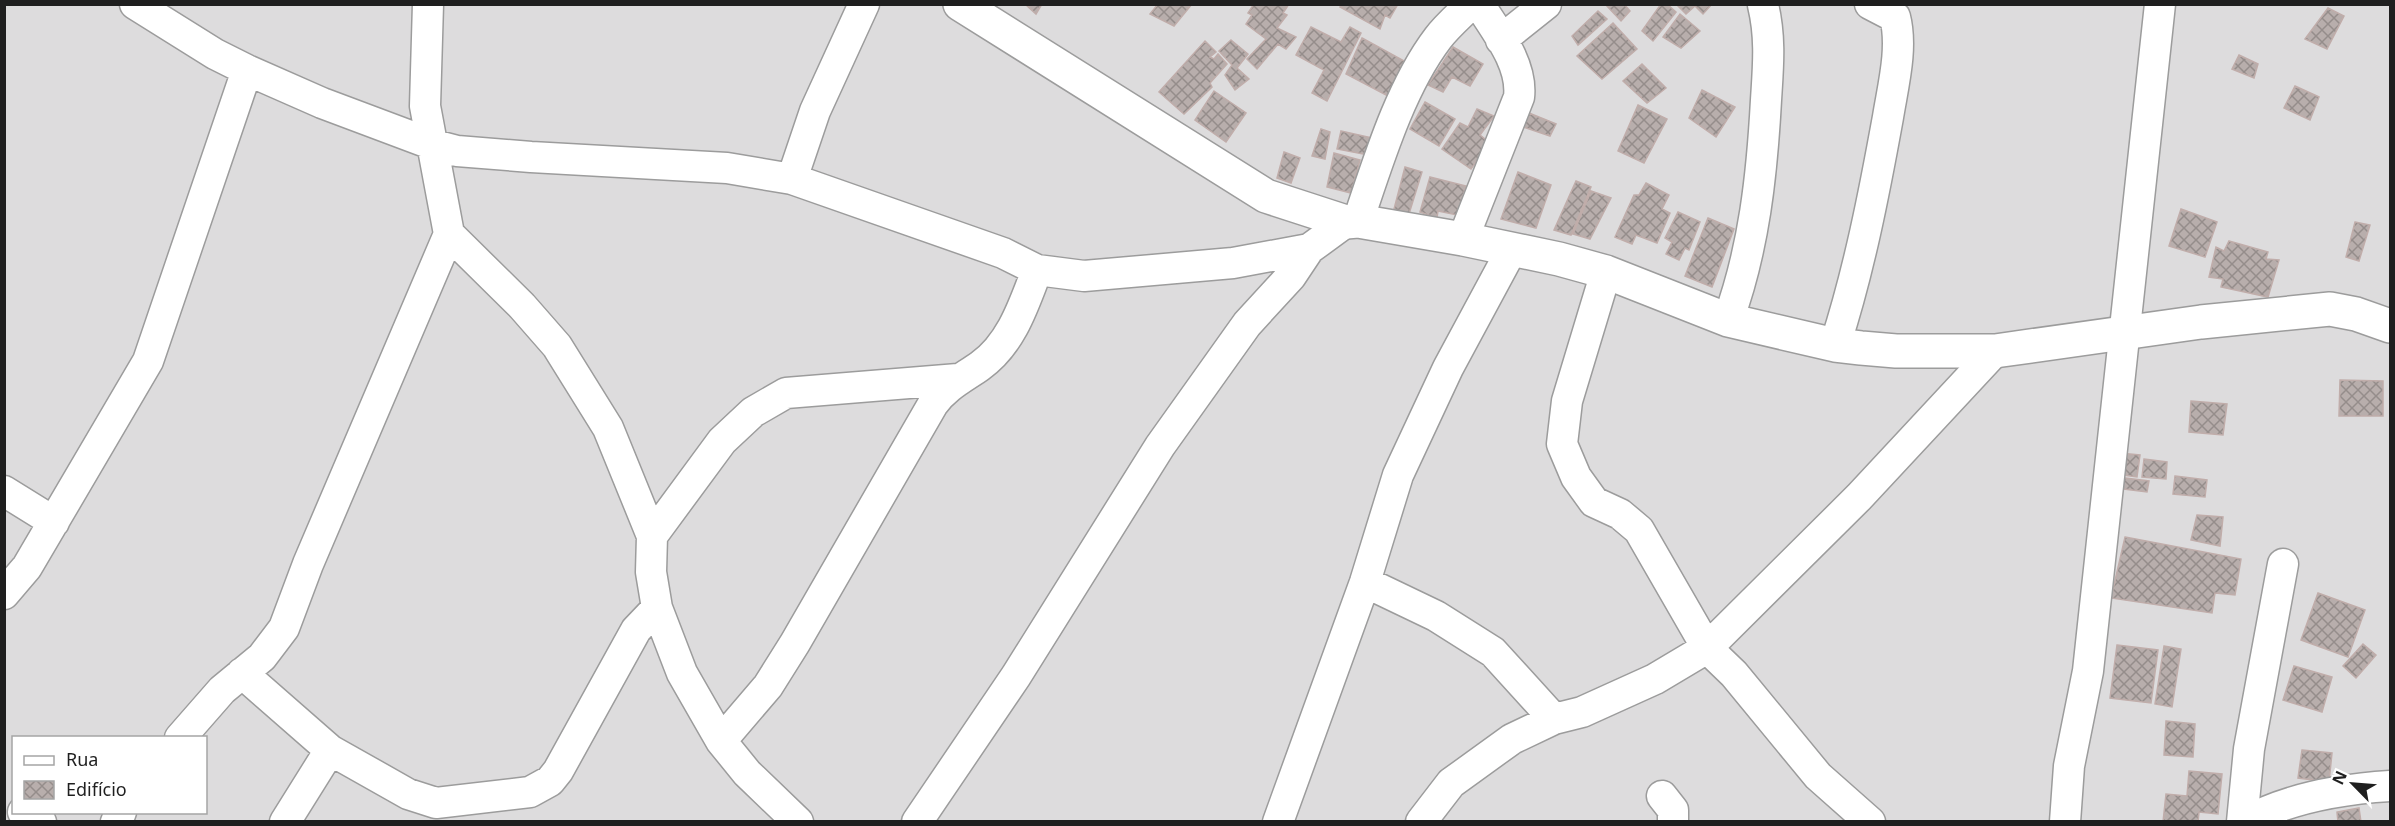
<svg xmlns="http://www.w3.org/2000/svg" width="2395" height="826" font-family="'Noto Sans',sans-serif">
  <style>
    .residential { fill: #dddcdd; fill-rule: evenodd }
    .building { fill: url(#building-cross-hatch); stroke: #c0adaa; stroke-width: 1.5 }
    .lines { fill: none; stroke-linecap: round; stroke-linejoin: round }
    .minor-casing { stroke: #9c9c9c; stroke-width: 33 }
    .tertiary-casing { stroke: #9c9c9c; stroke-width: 36 }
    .minor { stroke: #fff; stroke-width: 30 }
    .tertiary { stroke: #fff; stroke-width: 33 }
  </style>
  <defs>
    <pattern id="building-cross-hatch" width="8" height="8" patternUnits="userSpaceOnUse" patternTransform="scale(1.5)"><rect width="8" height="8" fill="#b8aeac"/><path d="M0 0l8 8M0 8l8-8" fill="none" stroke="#958d8b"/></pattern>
  </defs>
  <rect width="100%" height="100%" fill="#efeae7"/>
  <path class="residential" d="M5 5H2390V821L5 822ZM14 738H206V812H14Z"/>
  <path class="building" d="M1025 4H1042L1036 14Z
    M1158 4H1192L1174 26 1150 14Z
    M1254 4H1289L1283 13 1287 15 1277 28 1296 37 1286 49 1278 44 1257 69 1247 59 1266 39 1246 24 1252 15 1248 13Z
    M1342 4H1398L1390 18 1385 15 1380 29 1340 7Z
    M1605 4H1624L1630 11 1621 21Z
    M1661 4H1667L1676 12 1653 41 1642 31Z
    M1676 4H1712L1703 14 1695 6 1686 14Z
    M2328 8 2344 16 2327 49 2305 39Z
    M1598 11 1607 19 1578 45 1572 36Z
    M1680 14 1700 31 1681 48 1663 37Z
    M1613 23 1637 49 1602 79 1577 56Z
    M1311 27 1341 42 1350 27 1361 33 1327 101 1312 93 1324 70 1296 55Z
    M1362 38 1406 62 1388 96 1346 74Z
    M1231 40 1248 54 1237 68 1249 79 1235 90 1225 75 1232 65 1219 51Z
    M1205 41 1216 52 1210 57 1214 59 1218 54 1227 64 1210 83 1212 87 1184 114 1159 92Z
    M1453 47 1483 64 1470 86 1452 77 1443 92 1428 85Z
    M2239 55 2258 64 2254 78 2232 69Z
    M1642 64 1666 88 1647 103 1623 81Z
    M2295 86 2319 97 2310 120 2284 108Z
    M1702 90 1735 107 1716 137 1689 118Z
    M1214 91 1246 113 1226 142 1195 120Z
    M1425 102 1455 119 1439 146 1410 129Z
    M1638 105 1667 119 1644 163 1618 151Z
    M1477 109 1494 116 1480 135 1490 143 1471 169 1442 149 1460 123 1468 127Z
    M1529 113 1556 124 1550 136 1523 127Z
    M1321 129 1330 132 1325 159 1312 156Z
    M1341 131 1377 139 1373 156 1337 149Z
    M1284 152 1300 158 1291 183 1277 178Z
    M1334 153 1360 160 1351 193 1327 187Z
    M1405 167 1422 172 1408 217 1393 213Z
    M1518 172 1551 185 1536 228 1501 219Z
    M1430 177 1466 186 1457 215 1438 211 1437 218 1420 212Z
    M1576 181 1591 187 1571 235 1554 230Z
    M1646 183 1669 195 1662 209 1670 213 1657 243 1636 235 1632 244 1615 237 1634 195H1639Z
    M1591 191 1611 198 1590 239 1573 234Z
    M2181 209 2217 222 2205 257 2169 246Z
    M1678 212 1700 222 1689 250 1685 248 1679 260 1666 254 1672 242 1665 238Z
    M1708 218 1734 229 1712 287 1685 276Z
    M2355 222 2370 225 2359 261 2346 257Z
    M2229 241 2268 252 2266 259 2279 260 2268 297 2221 287 2223 279 2209 277 2216 247 2224 251Z
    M2340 380 2383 381V416H2339Z
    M2191 401 2227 404 2223 435 2189 432Z
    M2119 453 2140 455 2137 477 2116 474Z
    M2144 459 2167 462 2166 479 2142 477Z
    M2175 476 2207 480 2205 497 2173 494Z
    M2117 477 2149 481 2147 492 2116 488Z
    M2197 515 2223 517 2220 546 2191 540Z
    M2125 537 2241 559 2235 595 2215 593 2212 613 2111 598Z
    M2318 593 2365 610 2348 657 2301 640Z
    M2363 644 2376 655 2356 678 2343 666Z
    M2117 645 2158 650 2151 703 2110 698Z
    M2164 646 2181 649 2172 707 2155 704Z
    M2294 666 2332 677 2322 712 2283 700Z
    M2166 721 2195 724 2193 757 2164 755Z
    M2302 750 2332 753 2329 782 2298 778Z
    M2189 771 2222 774 2218 814 2199 812 2198 822H2163L2166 794 2187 796Z
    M2359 808 2361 822H2338L2337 812Z"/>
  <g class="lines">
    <defs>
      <path id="minor" d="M135 4 215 54 247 70 322 103 434 145 457 151 531 157 727 168 792 179 1003 253 1037 270 1084 276 1233 263 1309 249 1346 222
        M1501 40 1546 4
        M792 179 815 111 864 4
        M1358 221C1378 162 1400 88 1438 38 1447 26 1460 15 1471 4
        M449 234 522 306 557 346 608 428 652 536 651 572 657 608 682 673 721 741 747 773 798 822
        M1463 239 1519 97C1523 64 1496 31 1479 4
        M1606 272 1567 401 1562 444 1576 477 1594 502 1620 514 1639 530 1707 648 1734 674 1818 776 1870 822
        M1728 320C1754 249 1762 175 1766 100 1768 68 1771 38 1763 5
        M1835 345C1859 271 1874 194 1888 117 1893 86 1903 48 1895 17L1870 4
        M4 491 54 522
        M652 536 722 441 753 412 786 393 958 379
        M1365 582 1436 616 1493 652 1554 719
        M4 594 27 567 148 361 247 70
        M242 673 330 750 408 794 436 803 530 792 550 781 558 771 636 630 657 608
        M180 738 222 690 262 657 284 628 308 564 449 234 425 106 428 4
        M721 741 768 686 795 643 933 404C946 386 963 378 980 366 1012 343 1024 304 1037 270
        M1662 796 1673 810V822
        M23 812 41 822
        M116 822 121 812
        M285 822 330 750
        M917 822 1016 676 1160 446 1247 324 1291 276 1309 249
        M1278 822 1365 582 1398 475 1448 368 1511 251
        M1421 822 1451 783 1512 739 1554 719 1582 712 1655 679 1707 648 1859 497 1995 351
        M2065 822 2069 766 2088 671 2160 4
        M2242 822 2249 749 2283 564
        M2245 822C2288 798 2341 789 2390 786"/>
      <path id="tertiary" d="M960 4 1266 196 1346 222 1358 221 1463 239 1559 259 1606 272 1728 320 1835 345 1861 348 1896 351H1995L2201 322 2330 309 2356 314 2390 326"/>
    </defs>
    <use href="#minor" class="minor-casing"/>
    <use href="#tertiary" class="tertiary-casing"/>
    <use href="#minor" class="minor"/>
    <use href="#tertiary" class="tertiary"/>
  </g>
  <rect width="2395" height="826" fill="none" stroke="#1f1f1f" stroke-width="12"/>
  <rect x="12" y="736" width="195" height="78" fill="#ffffff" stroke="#a5a5a5" stroke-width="1.5"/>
  <rect x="24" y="756" width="30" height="9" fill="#ffffff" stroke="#a5a5a5" stroke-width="1.5"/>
  <text x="66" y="766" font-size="18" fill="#1f1f1f">Rua</text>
  <rect x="24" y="781" width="30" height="18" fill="url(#building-cross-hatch)" stroke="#a5a5a5" stroke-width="1.5"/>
  <text x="66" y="796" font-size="18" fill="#1f1f1f">Edifício</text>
  <g transform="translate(2353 784) rotate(295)" stroke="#ffffff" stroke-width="4.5" paint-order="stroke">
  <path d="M0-4.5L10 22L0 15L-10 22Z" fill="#1f1f1f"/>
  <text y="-9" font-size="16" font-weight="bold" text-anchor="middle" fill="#1f1f1f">N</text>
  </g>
</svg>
